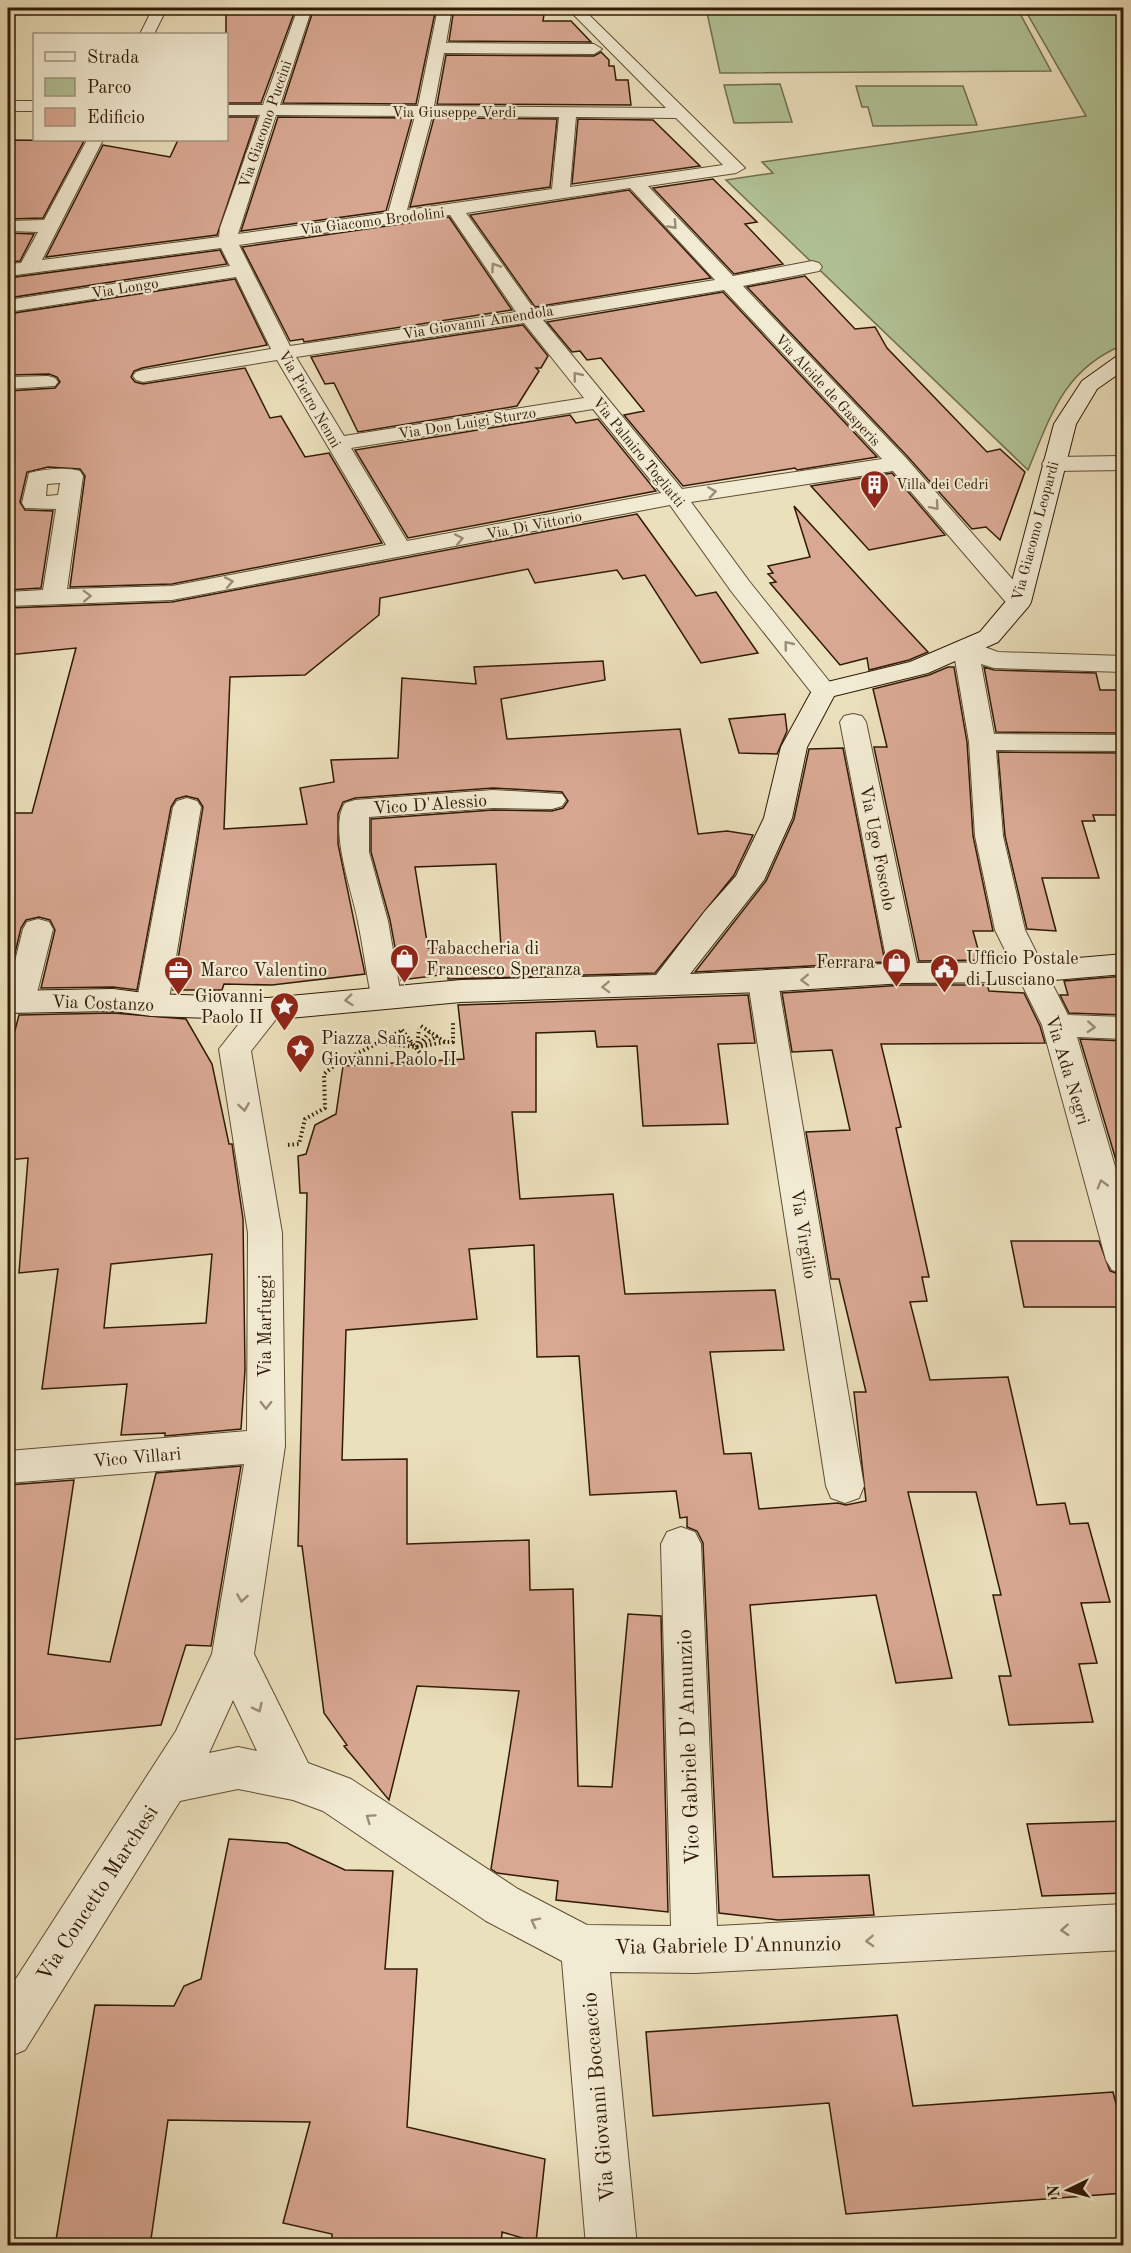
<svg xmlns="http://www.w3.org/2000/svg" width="1131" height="2253" font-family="'Old Standard TT',serif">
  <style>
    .green { fill: #b1c396; stroke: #706e4e; stroke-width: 1.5 }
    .building { fill: #d9a893; stroke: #301a05; stroke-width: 1.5; fill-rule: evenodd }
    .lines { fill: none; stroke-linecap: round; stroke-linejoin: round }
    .street-casing { stroke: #5f4c33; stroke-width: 2 }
    .secondary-casing { stroke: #301a05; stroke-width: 2 }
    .path { stroke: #301a05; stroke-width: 4; stroke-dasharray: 1.5 3; stroke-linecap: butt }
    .street { fill: #f2ebd3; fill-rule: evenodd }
    .secondary { fill: #f2ebd3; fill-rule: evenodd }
    .oneway { stroke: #9b8d76 }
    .labels { text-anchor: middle; stroke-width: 4.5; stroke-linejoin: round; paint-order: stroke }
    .far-street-label { font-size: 15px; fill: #301a05; stroke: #f2ebd3 }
    .far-poi-label { font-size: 15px; fill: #301a05; stroke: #f2ebd3; text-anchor: start }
    .street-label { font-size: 18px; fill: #301a05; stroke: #f2ebd3 }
    .poi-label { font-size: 18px; fill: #301a05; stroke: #f2ebd3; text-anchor: start }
    .near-street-label { font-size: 21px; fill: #301a05; stroke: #f2ebd3 }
  </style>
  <rect width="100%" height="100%" fill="#ebe0bc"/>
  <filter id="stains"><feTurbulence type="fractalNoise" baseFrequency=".00333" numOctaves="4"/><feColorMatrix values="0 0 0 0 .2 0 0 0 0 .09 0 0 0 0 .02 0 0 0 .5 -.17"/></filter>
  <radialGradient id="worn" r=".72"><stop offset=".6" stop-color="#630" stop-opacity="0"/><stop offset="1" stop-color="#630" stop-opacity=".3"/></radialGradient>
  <path class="green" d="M706 8H1017L1051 71 720 73Z
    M1024 8H1123V345C1064 369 1051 415 1028 470L726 180 773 173 762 162 1086 116Z
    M780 84 792 122 734 123 724 85Z
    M856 86H963L977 125 873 126 868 107H862Z"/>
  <path class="building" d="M226 8H296L261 103H226Z
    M314 8H436L416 104 283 103Z
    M454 8H545L543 21H571L591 42 449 41Z
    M601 52 609 60V66H614L616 80H628L631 105 437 104 446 55 594 56Z
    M226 117H257L217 235 46 257 103 145 170 157 178 140H226Z
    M278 117 412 118 386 211 241 231Z
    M434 118 557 119 550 187 410 207Z
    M578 119 653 120 700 166 572 184Z
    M8 140 84 141 43 218 8 219Z
    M713 179 757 222 745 224 783 264 734 274 653 188Z
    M629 190 711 278 535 307 470 215Z
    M449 217 512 310 304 342 303 339 290 341 242 247Z
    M8 233 34 234 20 261 8 262Z
    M220 250 227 264 8 298V278Z
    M805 276 855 329 875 327 887 348 987 452 1000 449 1025 472 1000 540 986 527 972 529 908 457 747 287Z
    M235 279 267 345 142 368 134 371 131 377 135 382 143 384 245 368 270 418 281 416 305 457 329 453 382 543 172 584 70 587 85 476 80 469 48 467 27 472 20 502 25 510 53 511 41 588 8 590V391L55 388 60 382 57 377 49 374 8 375V314Z
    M723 292 877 457 797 470 795 468 683 486 624 415 644 411 601 358 587 360 580 351 572 352 547 322Z
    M523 325 548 356 541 368H536L539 371 517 406 358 432 334 383 325 384 311 357Z
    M570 415 576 423 598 419 656 491 408 538 355 450Z
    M892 473 945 535 869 550 811 486Z
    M794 506 887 608 928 652 909 660 869 670 867 658 840 665 770 583 776 582 768 574 773 573 768 566 810 557Z
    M637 514 696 596 716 592 758 653 701 663 645 575 623 579 617 570 535 583 528 569 380 598 379 615 305 675 230 677 224 829 307 824 300 788 334 782 331 760 398 758 402 678 476 684 474 667 603 661 605 680 501 699 507 739 680 729 698 834 727 831 753 835 734 875 655 973 448 979V974L401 980 390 920 371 852V819L493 810 552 811 563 808 568 801 562 792 493 788 355 798 343 802 338 814V844L365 974 272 985 224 984 222 990H173L203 807 198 799 186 796 176 799 171 807 137 990 113 987 41 988 55 930 50 920 39 917 26 920 21 928 8 982V813H32L76 648 8 655V608L172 602ZM496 864 501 948H428L415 867Z
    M948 667H954L967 742 973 836 993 931H973L981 960 919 961 874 747H887L873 689 929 675Z
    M984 667 994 670 1096 673 1100 690H1124V733L996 732Z
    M785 714 787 731 777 754 739 753 729 719Z
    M843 748 885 962 695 972 766 881 794 819 809 749Z
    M998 752 1124 753V815H1093L1095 821H1082L1099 878H1042L1056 931 1027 929 1005 836Z
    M1124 976V1015L1069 1013 1060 995H1068L1064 981Z
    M904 985H987L989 991 1024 993 1040 1026 1045 1043 881 1044 901 1127 896 1128 929 1277H922L927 1301 910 1302 930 1380 1008 1377 1037 1505 1065 1503 1070 1524 1088 1523 1110 1602 1081 1603 1097 1663 1079 1664 1093 1722 1009 1725 999 1676H1011L993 1595H1001L976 1492H908L952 1678 896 1683 876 1595 750 1605 773 1877 869 1875 874 1915 778 1920 719 1913 703 1543 697 1531 687 1527V1517L680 1518 676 1491 590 1495 579 1356 537 1357 534 1245 469 1249 477 1319 346 1330 342 1460 407 1459V1544L529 1540 530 1590 573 1589 578 1786 612 1787 628 1614 661 1616 668 1912 556 1900 558 1881 497 1873 491 1869 519 1691 417 1686 389 1800 344 1746 347 1745 324 1713 302 1546H298L307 1193H300L298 1156 306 1154 315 1125 336 1114 343 1066 464 1059 458 1005 748 995 755 1043 718 1044 728 1124 643 1126 637 1046 597 1047 595 1031 536 1033V1112H512L520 1199 613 1194 625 1294 775 1290 784 1350 710 1352 724 1454 751 1453 759 1509 838 1503 846 1505 866 1501 854 1392H866L839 1279H831L806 1132 850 1130 832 1050 792 1052 782 993Z
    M113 1013 186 1019 212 1064 229 1144H232L243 1219 245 1370 241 1429 165 1436V1433L121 1435 127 1384 42 1389 58 1269 19 1273 28 1158 8 1160V1057L19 1015ZM212 1254 206 1323 104 1328 111 1264Z
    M1080 1039 1124 1041V1187Z
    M1011 1241H1099L1110 1271 1124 1276V1307H1024Z
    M241 1466 211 1646 186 1645 161 1725 8 1740V1485L74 1480 48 1654 110 1662 156 1473Z
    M1124 1821V1893L1042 1896 1027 1824Z
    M229 1839 287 1843 345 1870 393 1871 385 1969H417L407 2127 545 2159 536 2242 502 2232 501 2246H332V2234L283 2223 310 2122 168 2120 150 2246H55L95 2005 174 2006 184 1986 201 1979Z
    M897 2015 913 2106 1113 2092 1124 2135V2193L846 2214 829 2103 653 2116 646 2032Z"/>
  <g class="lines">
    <defs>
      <path id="street" d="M153 8H167L154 34H140Z
        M298 8H312L280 105 418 106 438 8H452L446 43 594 44 602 49 594 54 444 53 434 106 666 108 567 8H582L745 168 736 173 648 186 733 276 812 261 819 263 822 267 819 271 743 286 906 458 1028 597 1031 602 1028 607 1019 609 1010 607 893 471 691 502 749 581 837 691 833 697 824 699 815 697 731 591 670 505 172 600 8 606V592L43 590 56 509 25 508 22 503 29 473C44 469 65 467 80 471L83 476 67 589 172 586 386 545 277 360 143 382 136 380 133 376 136 372 143 370 271 349 236 277 8 312V300L230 266 221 248 8 276V264L21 263 38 232 8 231V221L44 220 87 140H103L42 260 219 237 220 228 260 115H226V105H263ZM276 115 415 116 388 213 238 234ZM432 116 559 117 552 189 407 210ZM576 117 676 118 723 165 570 187ZM630 188 715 280 534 309 466 213ZM450 215 516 312 290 346 239 245ZM724 290 882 459 682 489 543 320ZM524 323 584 398 344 436 296 357ZM593 409 661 493 407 541 351 448ZM60 483 58 495 46 496 47 484Z
        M8 101H34V111H8Z
        M48 376 55 378 58 382 55 386 8 389V377Z
        M1124 456V470L1053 471 1045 469 1042 464 1045 459 1053 457Z
        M966 640 998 652 1124 656V672L994 668 981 664 994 734 1124 735V751L996 750 1003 836 1025 930 1068 1015 1124 1017V1039L1077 1037 1124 1197V1274L1112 1270 1106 1260 1042 1025 995 930 975 836 969 742 953 648 957 643Z
        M853 714 862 716 866 722 919 973 915 980 904 983 893 980 889 973 840 722 844 716Z
        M493 790 562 794 566 800 562 806 552 809 493 808 369 817V852L388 921 401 996 397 1003 386 1007 375 1003 371 996C366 971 363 946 358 922 353 893 328 828 345 803L355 800Z
        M187 798 197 801 201 807 168 1005 163 1013 152 1016 141 1013 136 1005 173 807 177 801Z
        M38 919 49 922 53 929 35 1001 31 1009 20 1012 8 1006V989L23 929 27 922Z
        M763 972 774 975 778 982 864 1486 859 1498 845 1503 831 1498 826 1486 748 982 752 975Z
        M268 998 279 1001 284 1009 251 1051 282 1233 285 1446 254 1654 308 1763 351 1779 518 1889 587 1925 671 1926 661 1544 667 1532 681 1527 695 1532 701 1544 717 1926 1124 1904V1950L695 1973 610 1972 637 2246H586L562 1961 486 1921 323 1811 293 1800 238 1789 180 1801 25 2050 8 2057V1991L176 1731 212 1654 244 1464 8 1483V1451L247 1431 248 1233 219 1049 257 1001ZM233 1700 257 1751 238 1747 209 1753Z"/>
      <path id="secondary" d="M1124 354V370L1097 389 1076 424 1031 602 1028 607 998 642 928 673 834 696 807 747 792 818 764 880 690 974 904 963 1031 962 1124 954V974L1031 982 904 983 763 992 461 1002 268 1020 152 1016 113 1011 8 1013V991L113 989 152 994 268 998 461 980 656 975 705 911 736 876 764 818 781 747 815 685 910 662 980 632 1007 600 1054 424 1082 381 1117 356Z"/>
    </defs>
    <use href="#street" class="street-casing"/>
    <use href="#secondary" class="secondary-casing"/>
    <path class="path" d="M421 1026 445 1042H453V1023
      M402 1030 420 1053
      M390 1035 414 1045
      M381 1043 417 1047 445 1042
      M420 1044 430 1031
      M421 1045 438 1036
      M417 1047 419 1029
      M288 1145 299 1144 305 1119 325 1108 324 1074 335 1065 403 1030"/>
    <use href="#street" class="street"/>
    <use href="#secondary" class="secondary"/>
  </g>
  <defs><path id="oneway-chevron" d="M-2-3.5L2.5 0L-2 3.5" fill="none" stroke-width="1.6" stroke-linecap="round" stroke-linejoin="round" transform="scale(1.5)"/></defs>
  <g class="oneway">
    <use href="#oneway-chevron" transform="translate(673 225) rotate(47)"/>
    <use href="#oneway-chevron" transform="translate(495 267) rotate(-124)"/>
    <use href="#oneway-chevron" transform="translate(577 376) rotate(-129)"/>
    <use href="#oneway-chevron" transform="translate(712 492) rotate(-9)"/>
    <use href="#oneway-chevron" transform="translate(935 506) rotate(49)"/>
    <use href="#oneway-chevron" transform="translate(459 539) rotate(-11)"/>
    <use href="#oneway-chevron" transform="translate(229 582) rotate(-11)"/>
    <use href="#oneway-chevron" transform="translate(87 596) rotate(-2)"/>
    <use href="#oneway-chevron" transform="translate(788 645) rotate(-129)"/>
    <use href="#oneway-chevron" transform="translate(805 980) rotate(178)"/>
    <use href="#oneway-chevron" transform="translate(606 987) rotate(178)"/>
    <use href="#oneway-chevron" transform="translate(349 1000) rotate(174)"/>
    <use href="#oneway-chevron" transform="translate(1091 1027) rotate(3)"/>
    <use href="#oneway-chevron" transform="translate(244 1107) rotate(81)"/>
    <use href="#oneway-chevron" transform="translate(1102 1184) rotate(-106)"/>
    <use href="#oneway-chevron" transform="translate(266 1405) rotate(90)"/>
    <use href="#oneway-chevron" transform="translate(242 1598) rotate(99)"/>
    <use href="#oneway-chevron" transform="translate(258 1708) rotate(64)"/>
    <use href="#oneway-chevron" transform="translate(370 1818) rotate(-145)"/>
    <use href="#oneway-chevron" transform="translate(535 1922) rotate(-153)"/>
    <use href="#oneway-chevron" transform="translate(1065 1930) rotate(177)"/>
    <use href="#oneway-chevron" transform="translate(870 1941) rotate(177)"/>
  </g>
  <defs>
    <symbol id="building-pin" viewBox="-11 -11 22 30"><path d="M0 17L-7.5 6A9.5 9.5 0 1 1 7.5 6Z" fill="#8f2418" stroke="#f2ebd3"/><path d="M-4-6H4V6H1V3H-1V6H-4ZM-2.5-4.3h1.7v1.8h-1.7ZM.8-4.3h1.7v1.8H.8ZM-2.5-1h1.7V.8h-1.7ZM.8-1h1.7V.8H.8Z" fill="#fff"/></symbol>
    <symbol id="shop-pin" viewBox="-11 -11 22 30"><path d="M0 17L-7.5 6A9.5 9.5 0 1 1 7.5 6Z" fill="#8f2418" stroke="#f2ebd3"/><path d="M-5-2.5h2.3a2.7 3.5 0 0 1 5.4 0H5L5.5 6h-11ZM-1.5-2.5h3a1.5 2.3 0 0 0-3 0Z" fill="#fff"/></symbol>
    <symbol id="civic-pin" viewBox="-11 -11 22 30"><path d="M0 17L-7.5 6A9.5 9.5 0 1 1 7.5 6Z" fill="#8f2418" stroke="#f2ebd3"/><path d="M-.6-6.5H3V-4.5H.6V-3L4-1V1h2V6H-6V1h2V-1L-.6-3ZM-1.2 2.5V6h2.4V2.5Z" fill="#fff"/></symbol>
    <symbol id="office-pin" viewBox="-11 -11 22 30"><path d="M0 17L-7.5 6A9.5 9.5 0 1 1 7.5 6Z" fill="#8f2418" stroke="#f2ebd3"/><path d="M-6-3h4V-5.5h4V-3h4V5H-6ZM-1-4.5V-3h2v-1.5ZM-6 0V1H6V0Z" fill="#fff"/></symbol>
    <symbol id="sight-pin" viewBox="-11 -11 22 30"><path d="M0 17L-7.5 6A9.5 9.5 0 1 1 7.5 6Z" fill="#8f2418" stroke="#f2ebd3"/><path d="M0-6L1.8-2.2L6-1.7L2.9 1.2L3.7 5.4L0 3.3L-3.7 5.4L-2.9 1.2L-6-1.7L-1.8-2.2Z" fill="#fff"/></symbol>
  </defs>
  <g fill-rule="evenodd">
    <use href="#building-pin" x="858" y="468" width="33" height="45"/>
    <use href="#shop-pin" x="388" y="942" width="33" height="45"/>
    <use href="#shop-pin" x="880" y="946" width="33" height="45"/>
    <use href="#civic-pin" x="928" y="952" width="33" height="45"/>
    <use href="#office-pin" x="162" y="954" width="33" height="45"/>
    <use href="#sight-pin" x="268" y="990" width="33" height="45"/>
    <use href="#sight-pin" x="284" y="1032" width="33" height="45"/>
  </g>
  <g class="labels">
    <g class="far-street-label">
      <text x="454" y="117">Via Giuseppe Verdi</text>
      <text transform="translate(265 124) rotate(-71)" y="5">Via Giacomo Puccini</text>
      <text transform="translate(372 221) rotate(-7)" y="5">Via Giacomo Brodolini</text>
      <text transform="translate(125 288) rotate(-9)" y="5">Via Longo</text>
      <text transform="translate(478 322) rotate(-9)" y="5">Via Giovanni Amendola</text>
      <text transform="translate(828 390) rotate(47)" y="5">Via Alcide de Gasperis</text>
      <text transform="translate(310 399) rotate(60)" y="5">Via Pietro Nenni</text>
      <text transform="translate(467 423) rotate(-9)" y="5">Via Don Luigi Sturzo</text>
      <text transform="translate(639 452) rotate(51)" y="5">Via Palmiro Togliatti</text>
      <text transform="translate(534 525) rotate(-11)" y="5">Via Di Vittorio</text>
      <text transform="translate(1035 531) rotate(-75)" y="5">Via Giacomo Leopardi</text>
    </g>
    <g class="far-poi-label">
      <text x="896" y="489">Villa dei Cedri</text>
    </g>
    <g class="street-label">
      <text transform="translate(430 804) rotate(-4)" y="6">Vico D'Alessio</text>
      <text transform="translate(878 848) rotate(79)" y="6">Via Ugo Foscolo</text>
      <text transform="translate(103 1003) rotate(2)" y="6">Via Costanzo</text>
      <text transform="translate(1068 1070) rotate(73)" y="6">Via Ada Negri</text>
      <text transform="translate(804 1234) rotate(81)" y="6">Via Virgilio</text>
      <text transform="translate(265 1326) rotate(-90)" y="6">Via Marfuggi</text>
      <text transform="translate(137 1457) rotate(-5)" y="6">Vico Villari</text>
    </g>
    <g class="poi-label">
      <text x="426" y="954">Tabaccheria di<tspan x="426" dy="21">Francesco Speranza</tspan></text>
      <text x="966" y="964">Ufficio Postale<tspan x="966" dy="21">di Lusciano</tspan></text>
      <text x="875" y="968" text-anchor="end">Ferrara</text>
      <text x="200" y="976">Marco Valentino</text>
      <text x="263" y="1002" text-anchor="end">Giovanni<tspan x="263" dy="21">Paolo II</tspan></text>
      <text x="321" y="1044">Piazza San<tspan x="321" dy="21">Giovanni Paolo II</tspan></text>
    </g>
    <g class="near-street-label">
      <text transform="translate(688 1747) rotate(-92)" y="7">Vico Gabriele D'Annunzio</text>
      <text transform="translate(97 1893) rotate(-57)" y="7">Via Concetto Marchesi</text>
      <text transform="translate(728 1945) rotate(-1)" y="7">Via Gabriele D'Annunzio</text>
      <text transform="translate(598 2097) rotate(-95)" y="7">Via Giovanni Boccaccio</text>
    </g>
  </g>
  <rect width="1131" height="2253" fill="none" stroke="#ebe0bc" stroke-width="30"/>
  <rect x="9" y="9" width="1113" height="2235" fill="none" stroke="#301a05" stroke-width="3"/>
  <rect x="15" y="15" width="1101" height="2223" fill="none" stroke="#301a05" stroke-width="1.5"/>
  <rect x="33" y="33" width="195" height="108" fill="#f2ebd3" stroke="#a49781" stroke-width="1.5"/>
  <rect x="45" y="52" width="30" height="9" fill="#f2ebd3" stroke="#a49781" stroke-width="1.5"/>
  <text x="87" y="63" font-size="18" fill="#301a05">Strada</text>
  <rect x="45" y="78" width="30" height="18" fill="#b1c396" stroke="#a49781" stroke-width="1.5"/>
  <text x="87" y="93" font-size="18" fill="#301a05">Parco</text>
  <rect x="45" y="108" width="30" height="18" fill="#d9a893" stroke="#a49781" stroke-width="1.5"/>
  <text x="87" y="123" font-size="18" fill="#301a05">Edificio</text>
  <g transform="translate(1068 2190) rotate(265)" stroke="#f2ebd3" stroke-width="4.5" paint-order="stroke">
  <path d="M0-4.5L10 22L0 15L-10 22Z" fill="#301a05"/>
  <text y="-9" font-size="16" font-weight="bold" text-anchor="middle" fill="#301a05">N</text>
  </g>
  <rect width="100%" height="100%" filter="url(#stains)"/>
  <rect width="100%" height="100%" fill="url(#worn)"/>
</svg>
